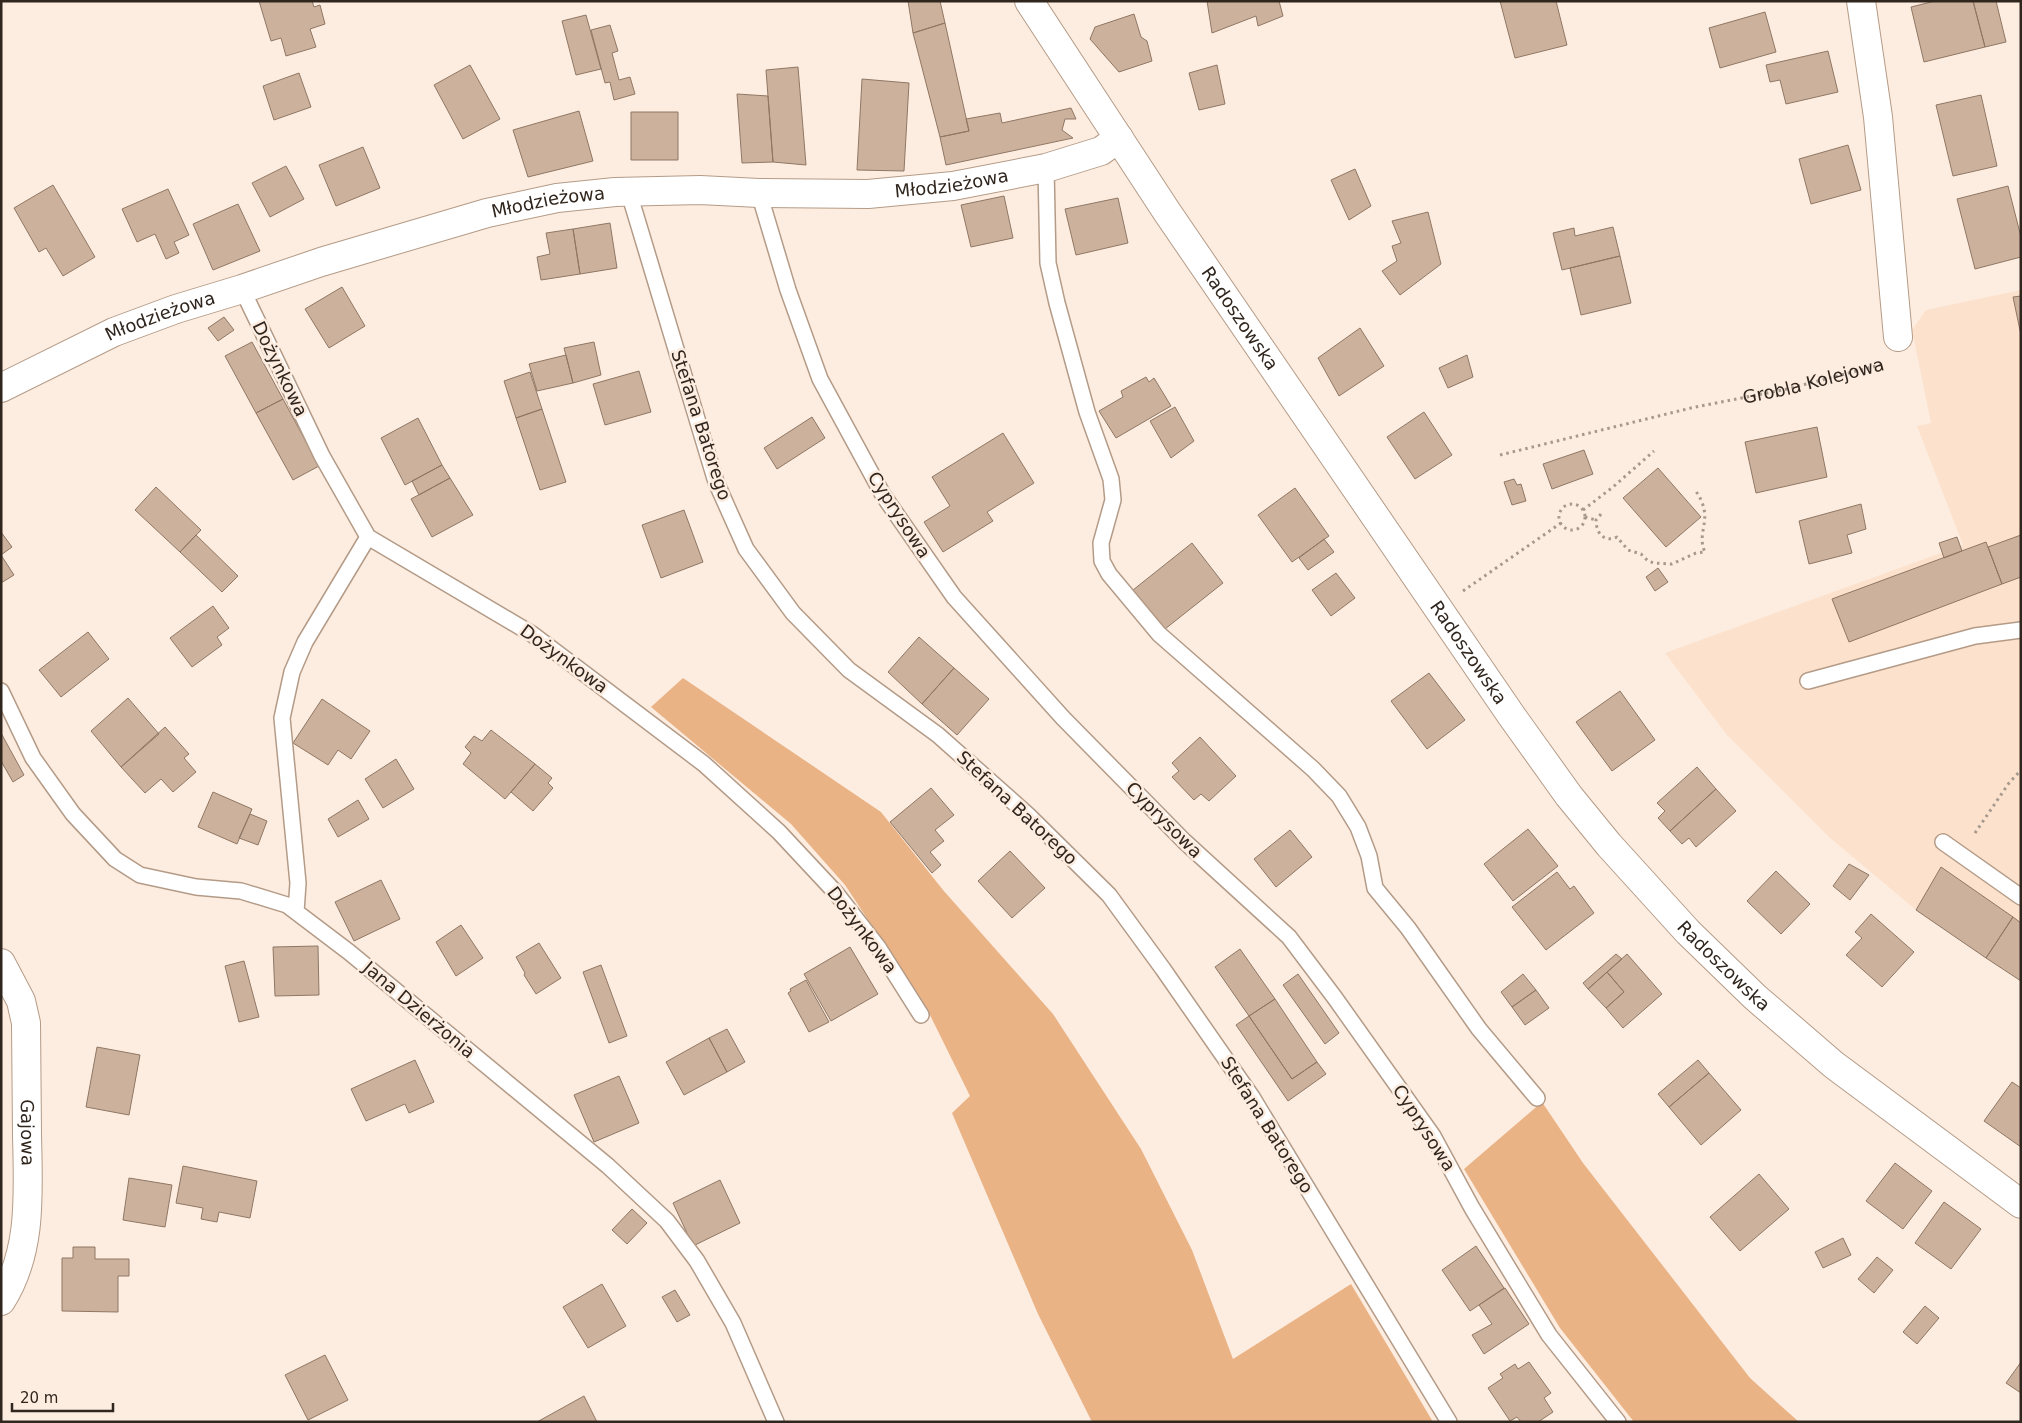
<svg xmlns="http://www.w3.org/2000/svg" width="2022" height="1423" font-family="'DejaVu Sans',sans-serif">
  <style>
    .built { fill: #fce1cc }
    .green { fill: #eab386 }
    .building { fill: #ccb29d; stroke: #907764 }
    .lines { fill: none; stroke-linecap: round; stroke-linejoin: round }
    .service-casing { stroke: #b49b87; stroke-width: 18 }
    .minor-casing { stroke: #b49b87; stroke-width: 30 }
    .tertiary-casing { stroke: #b49b87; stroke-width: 30 }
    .path { stroke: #a5988d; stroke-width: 3; stroke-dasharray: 2.5 4; stroke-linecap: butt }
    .service { stroke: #fff; stroke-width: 15 }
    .minor { stroke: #fff; stroke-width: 28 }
    .tertiary { stroke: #fff; stroke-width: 28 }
    .labels { text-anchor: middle; stroke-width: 5; stroke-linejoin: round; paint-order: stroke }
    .street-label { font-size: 18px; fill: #30261e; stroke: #fdede0 }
  </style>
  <rect width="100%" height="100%" fill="#fdede0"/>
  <path class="built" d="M2021 290V981L1916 910 1829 837 1727 735 1665 653 1963 545 1917 426 1931 423 1912 330 1926 310Z"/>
  <path class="green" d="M683 678 881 812 943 890 1053 1014 1141 1149 1192 1250 1233 1359 1351 1284 1433 1422H1092L1038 1314 952 1113 970 1096 927 1009 845 885 791 824 651 707Z
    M1542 1102 1583 1163 1750 1378 1799 1422H1634L1560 1328 1464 1169Z"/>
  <path class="building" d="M259 1H312L314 7 320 5 325 24 310 29 316 47 286 56 281 38 271 41Z
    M908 1H940L945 23 913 33Z
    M1207 1H1279L1283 16 1258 26 1256 16 1212 33Z
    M1500 1H1556L1567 45 1515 58Z
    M1935 1H1973L1985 47 1924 62 1911 7Z
    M1973 1H1996L2006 42 1985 47Z
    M1765 12 1776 52 1720 68 1709 28Z
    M1134 14 1141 37 1147 41 1152 61 1119 72 1090 39 1095 27Z
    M586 15 601 69 576 75 562 21Z
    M945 23 969 131 940 137 913 33Z
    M610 25 618 51 612 53 619 80 630 77 635 94 614 100 610 82 605 83 591 30Z
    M1828 51 1838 92 1786 104 1780 80 1770 82 1766 65Z
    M470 65 500 119 463 139 434 85Z
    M1217 65 1225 104 1199 110 1189 73Z
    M798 67 806 165 773 162 766 70Z
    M299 73 311 107 274 120 263 86Z
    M862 79 909 83 904 171 857 170Z
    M737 94 768 96 773 162 742 163Z
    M1981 95 1997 166 1953 176 1936 105Z
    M1071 108 1076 119H1065L1062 130 1073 138 946 165 940 137 969 131 966 119 1000 113 1002 123Z
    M579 111 593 161 528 177 513 130Z
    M631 112H678V160H631Z
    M1848 145 1861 190 1811 204 1799 159Z
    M363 147 380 188 336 206 319 165Z
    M286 166 304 199 270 217 252 183Z
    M1355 169 1371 206 1349 220 1331 180Z
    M53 185 95 257 63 276 46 248 39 252 14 208Z
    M2008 186 2021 237V257L1975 269 1957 199Z
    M168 189 189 235 174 242 179 253 166 259 155 234 137 242 122 209Z
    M1004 196 1013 238 971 247 961 205Z
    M1118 198 1128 243 1076 255 1065 209Z
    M238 204 260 251 213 270 193 224Z
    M1428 212 1441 264 1400 295 1382 271 1397 261 1392 246 1401 243 1392 221Z
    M610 223 617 268 580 274 573 229Z
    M1613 227 1620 256 1562 270 1553 233 1574 228 1575 236Z
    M573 229 580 274 541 280 537 257 550 254 546 233Z
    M1620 256 1631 303 1581 315 1570 268Z
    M342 287 365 326 329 348 305 309Z
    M2021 296V335L2013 297Z
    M224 317 234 330 218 341 208 328Z
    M1360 328 1384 366 1339 396 1318 358Z
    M252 342 283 399 256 413 225 356Z
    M594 342 601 375 573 383 564 348Z
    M566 355 573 383 537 391 529 364Z
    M1467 355 1473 377 1448 388 1439 368Z
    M639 371 651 412 605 425 593 384Z
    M530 372 542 409 516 418 504 381Z
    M1146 377 1149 382 1154 378 1171 406 1116 438 1099 411 1123 397 1121 391Z
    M283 399 319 466 293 480 256 413Z
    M1175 407 1194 441 1171 458 1150 421Z
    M542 409 566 482 540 490 516 418Z
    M1424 412 1452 455 1415 479 1387 437Z
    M812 417 825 438 777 469 764 448Z
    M418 418 442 465 405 485 381 438Z
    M1817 427 1827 477 1756 493 1745 442Z
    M1003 433 1034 483 987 512 993 521 943 552 924 522 950 506 932 477Z
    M1584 450 1593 474 1552 489 1543 464Z
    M442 465 450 478 419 495 412 481Z
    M1658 468 1701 517 1666 547 1623 498Z
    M450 478 473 515 432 537 411 499Z
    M1514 479 1517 485 1521 484 1526 501 1512 505 1504 482Z
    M156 487 201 530 180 552 135 510Z
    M1295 488 1329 536 1292 562 1258 515Z
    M1861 504 1866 529 1847 535 1852 553 1809 564 1799 521Z
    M684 510 703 562 661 578 642 525Z
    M1 532 12 547 1 555Z
    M196 535 238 576 222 592 180 552Z
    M2021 535V577L2002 584 1988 547Z
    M1957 537 1962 551 1944 558 1939 543Z
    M1324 539 1334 552 1308 570 1299 558Z
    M1986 542 2002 584 1849 642 1832 599Z
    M1192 543 1223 583 1165 629 1133 590Z
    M1 555 14 575 1 583Z
    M1658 568 1668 582 1655 591 1646 577Z
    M1336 573 1355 598 1331 616 1312 590Z
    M213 606 229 628 217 637 222 645 192 667 170 638Z
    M88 632 109 659 61 697 39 670Z
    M919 637 954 668 922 704 888 672Z
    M954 668 989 699 957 735 922 704Z
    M1429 673 1465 720 1427 749 1391 701Z
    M1620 691 1655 740 1612 771 1576 722Z
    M128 698 159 734 121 767 91 731Z
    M322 699 370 731 351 759 338 750 328 765 293 743Z
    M165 727 189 754 184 758 196 772 173 792 161 779 145 793 121 767Z
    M491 730 535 764 505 799 463 764 471 753 465 747 474 736 482 741Z
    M1 733 24 775 13 782 1 761Z
    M1200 737 1236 776 1209 801 1201 794 1194 800 1172 777 1179 771 1172 763Z
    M396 759 414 789 383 808 365 779Z
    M535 764 552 778 548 783 553 788 533 811 511 792Z
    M1697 767 1716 789 1670 831 1658 818 1665 811 1657 803Z
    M931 788 954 815 935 830 944 841 930 852 941 865 932 873 890 822Z
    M1716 789 1736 811 1696 847 1689 838 1682 844 1670 831Z
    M213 792 252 809 237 844 198 827Z
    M358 800 369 819 338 837 328 819Z
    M250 814 267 821 258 845 239 838Z
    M1528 829 1558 866 1513 901 1484 864Z
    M1290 830 1312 857 1276 887 1254 859Z
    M1010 851 1045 888 1012 918 978 881Z
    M1849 864 1869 875 1850 900 1833 886Z
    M1941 867 2013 917 1986 958 1916 910Z
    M1776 871 1810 904 1781 934 1747 901Z
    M1557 872 1570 889 1574 886 1594 913 1546 950 1512 907Z
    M381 880 400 919 354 941 335 902Z
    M1871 914 1914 952 1882 987 1846 955 1862 938 1855 932Z
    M2013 917 2021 923V981L1986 958Z
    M461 925 483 958 456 976 436 942Z
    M539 943 561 978 536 994 524 975 525 973 516 957Z
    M318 946 319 995 275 996 273 947Z
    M850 947 878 994 831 1021 804 974Z
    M1240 949 1275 999 1249 1016 1215 967Z
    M1616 954 1622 959 1588 989 1583 983Z
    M1627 954 1662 994 1623 1028 1606 1008 1624 992 1607 972Z
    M244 961 259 1017 239 1022 225 966Z
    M601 965 627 1036 609 1043 583 972Z
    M1607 972 1624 992 1606 1008 1588 989Z
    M1298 974 1339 1033 1325 1044 1283 985Z
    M1523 974 1536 990 1512 1007 1501 992Z
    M806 980 829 1022 809 1032 788 993 791 991 790 989Z
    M1536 990 1549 1008 1525 1025 1512 1007Z
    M1275 999 1317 1062 1292 1079 1249 1016Z
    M1249 1016 1292 1079 1317 1062 1326 1074 1288 1101 1236 1025Z
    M727 1029 745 1062 727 1072 709 1038Z
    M709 1038 727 1072 684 1095 666 1062Z
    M97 1047 140 1055 129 1115 86 1107Z
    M415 1060 434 1102 409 1113 405 1104 366 1121 351 1089Z
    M1698 1060 1709 1073 1669 1107 1658 1094Z
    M1709 1073 1741 1110 1701 1145 1669 1107Z
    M619 1076 639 1123 594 1142 574 1095Z
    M2012 1082 2021 1088V1147L1984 1121Z
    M1895 1163 1932 1191 1903 1229 1866 1201Z
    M183 1166 257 1181 250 1218 219 1212 217 1222 201 1219 203 1208 176 1203Z
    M1759 1174 1789 1209 1740 1251 1710 1217Z
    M129 1178 172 1185 165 1227 123 1220Z
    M720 1180 740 1223 693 1246 673 1203Z
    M1944 1202 1981 1229 1951 1269 1915 1243Z
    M632 1209 647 1223 627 1244 612 1230Z
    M1843 1238 1851 1255 1823 1268 1815 1252Z
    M1476 1246 1504 1288 1470 1311 1442 1270Z
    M73 1247H95V1259H129V1276H118V1312L62 1311V1258H73Z
    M1877 1257 1893 1270 1874 1293 1858 1279Z
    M602 1284 626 1326 588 1348 563 1307Z
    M1505 1288 1529 1324 1484 1354 1472 1335 1492 1324 1479 1305Z
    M675 1290 690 1315 677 1322 662 1297Z
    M1925 1306 1939 1318 1917 1344 1903 1332Z
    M325 1355 348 1400 308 1420 285 1375Z
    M1529 1362 1551 1393 1544 1398 1553 1412 1538 1422H1521L1517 1417 1510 1421 1488 1388 1503 1378 1500 1374 1515 1364 1518 1369Z
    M2021 1362V1393L2006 1383Z
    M584 1396 597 1422H537Z"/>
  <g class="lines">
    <defs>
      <path id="service" d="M1046 168 1048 263 1057 303 1087 412 1111 479 1113 500 1101 543 1102 561 1109 574 1159 634 1313 769 1339 796 1358 827 1369 856 1375 888 1408 928 1479 1029 1537 1098
        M629 193 716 482 746 549 793 613 849 670 938 735 1028 815 1109 895 1163 969 1252 1097 1449 1422
        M759 193 788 290 820 379 883 495 954 597 1063 718 1184 841 1289 937 1335 998 1433 1136 1472 1208 1549 1335 1618 1422
        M242 289 322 456 368 537 532 634 704 764 779 832 836 893 878 947 921 1015
        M1808 681 1975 636 2021 630
        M1 691 33 758 73 814 115 859 140 875 196 887 241 891 287 905 349 952 608 1166 667 1221 697 1261 733 1323 776 1422
        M1943 842 2021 897
        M296 912 298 883 282 718 292 672 305 642 368 537"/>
      <g id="minor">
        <path d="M1861 1 1878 117 1898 337"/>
        <path id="s2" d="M1 388 114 332 176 309 242 289 321 262 487 213 557 198 615 192 700 190 759 193 868 194 953 186 1046 168 1101 151 1119 138"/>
        <path id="s3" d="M1 963 21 1001 26 1023C26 1060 27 1097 27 1134 28 1191 33 1251 1 1301"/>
      </g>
      <g id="tertiary">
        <path id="s4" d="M1029 1 1167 212 1511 715 1569 796 1609 845 1688 932 1755 997 1834 1065 2021 1204"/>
      </g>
    </defs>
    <use href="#service" class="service-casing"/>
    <use href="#minor" class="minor-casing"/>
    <use href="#tertiary" class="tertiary-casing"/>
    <g class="path">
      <path id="s1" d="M1500 455 1691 408 1787 389 1884 364"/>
      <circle cx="1572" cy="517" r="13"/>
      <path d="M1583 510 1613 487 1654 451"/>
      <path d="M1601 514 1596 520C1596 533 1604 543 1617 537L1628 550 1641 554 1648 561 1654 563 1672 564 1696 553 1705 552C1695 531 1716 519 1695 490"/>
      <path d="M1585 517 1596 520"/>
      <path d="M1463 591 1561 523"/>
      <path d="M1975 833 2009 783 2021 770"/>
    </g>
    <use href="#service" class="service"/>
    <use href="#minor" class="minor"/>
    <use href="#tertiary" class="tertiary"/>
  </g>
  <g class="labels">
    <g class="street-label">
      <text dy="6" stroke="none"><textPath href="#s2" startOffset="985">Młodzieżowa</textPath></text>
      <text dy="6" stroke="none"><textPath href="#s2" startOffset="580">Młodzieżowa</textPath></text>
      <text dy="6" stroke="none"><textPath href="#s2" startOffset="175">Młodzieżowa</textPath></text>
      <text dy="6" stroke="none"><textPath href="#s4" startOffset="381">Radoszowska</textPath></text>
      <text transform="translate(280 369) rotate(64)" y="6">Dożynkowa</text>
      <text dy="6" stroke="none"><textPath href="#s1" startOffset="322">Grobla Kolejowa</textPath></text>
      <text transform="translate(701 425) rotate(72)" y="6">Stefana Batorego</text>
      <text transform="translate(899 515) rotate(57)" y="6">Cyprysowa</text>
      <text dy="6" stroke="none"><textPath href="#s4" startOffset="786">Radoszowska</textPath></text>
      <text transform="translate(564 659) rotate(36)" y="6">Dożynkowa</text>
      <text transform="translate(1017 808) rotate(43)" y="6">Stefana Batorego</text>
      <text transform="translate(1164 820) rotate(45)" y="6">Cyprysowa</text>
      <text transform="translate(862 930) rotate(53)" y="6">Dożynkowa</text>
      <text dy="6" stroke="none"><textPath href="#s4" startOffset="1191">Radoszowska</textPath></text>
      <text transform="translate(419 1010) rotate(40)" y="6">Jana Dzierżonia</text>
      <text transform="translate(1267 1125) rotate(58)" y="6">Stefana Batorego</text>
      <text transform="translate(1424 1128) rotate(57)" y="6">Cyprysowa</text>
      <text dy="6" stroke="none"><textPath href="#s3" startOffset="175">Gajowa</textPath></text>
    </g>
  </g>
  <rect width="2022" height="1423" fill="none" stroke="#30261e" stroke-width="5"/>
  <path d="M12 1403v8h101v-8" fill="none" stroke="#30261e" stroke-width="2.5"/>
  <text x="20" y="1403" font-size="15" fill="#30261e" stroke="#fdede0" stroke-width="4" paint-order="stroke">20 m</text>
</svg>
